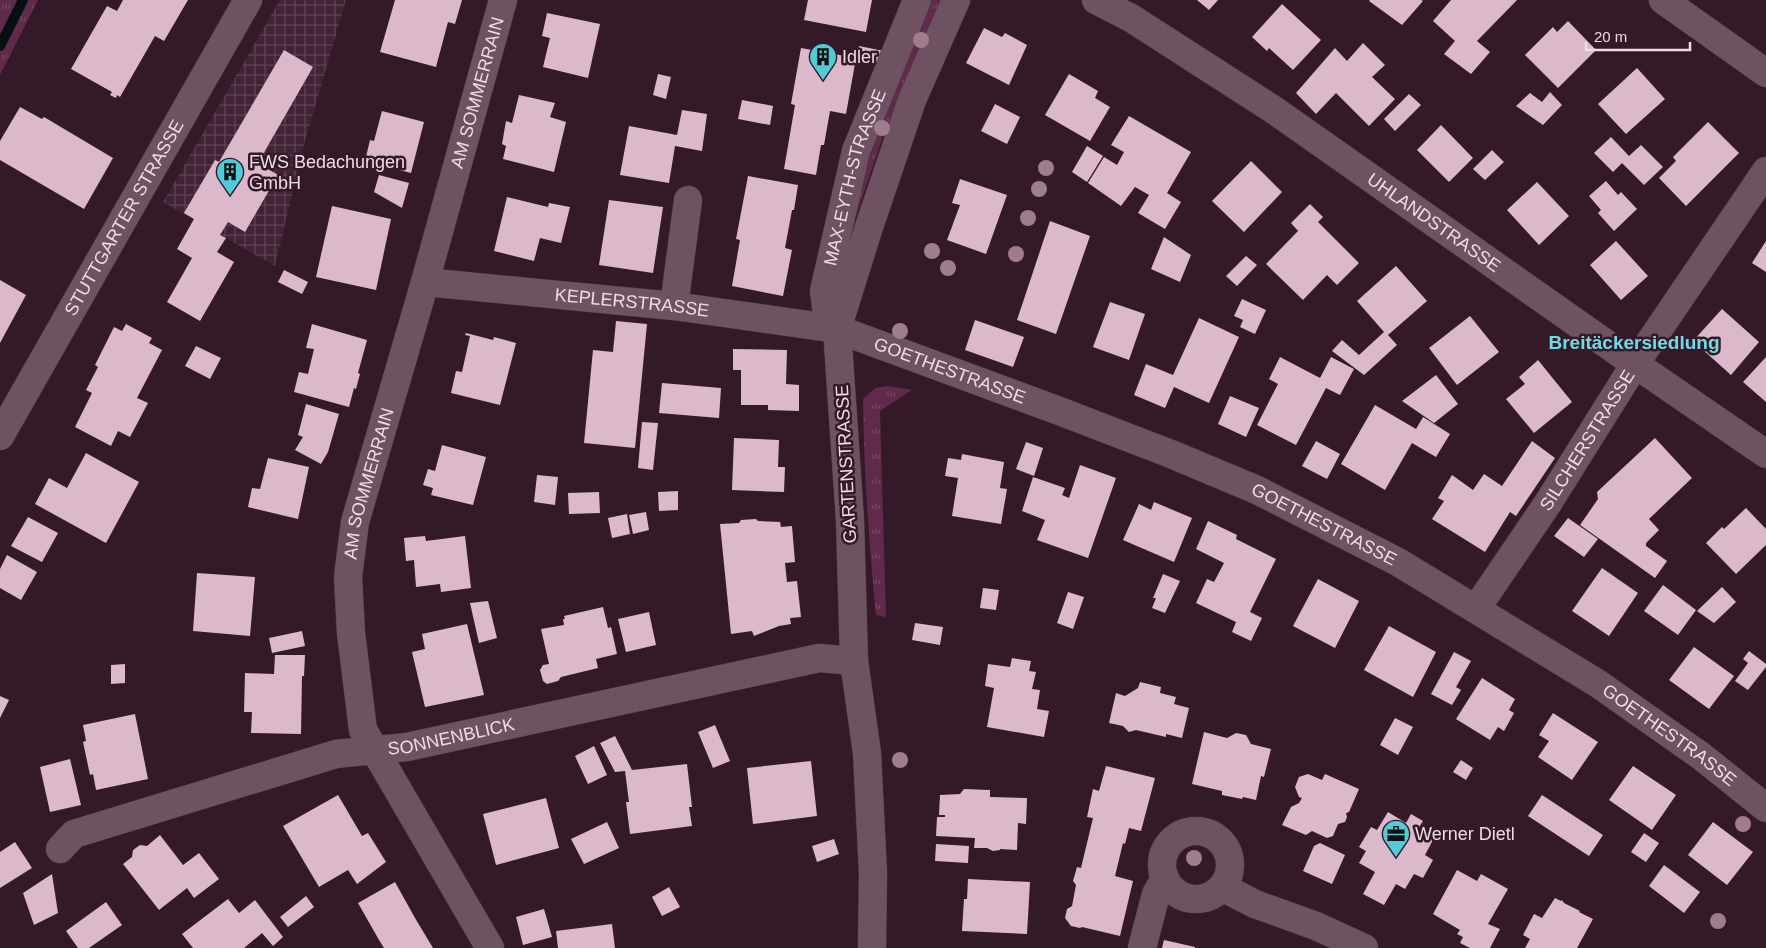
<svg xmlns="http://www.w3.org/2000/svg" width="1766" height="948" font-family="Helvetica,sans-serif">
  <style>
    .industrial { fill: url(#industrial-grid) }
    .grass { fill: url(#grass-tufts) }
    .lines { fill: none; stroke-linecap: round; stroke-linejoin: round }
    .stream { stroke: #041012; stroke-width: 10 }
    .building { fill: #dbb9cb }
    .minor-casing { stroke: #4d3845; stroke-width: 29 }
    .minor { stroke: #6f5262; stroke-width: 28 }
    .tree { fill: #9f7d8f }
    .labels { text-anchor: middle; stroke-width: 5; stroke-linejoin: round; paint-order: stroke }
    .poi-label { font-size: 18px; fill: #eddbe5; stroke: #341a29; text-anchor: start }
    .street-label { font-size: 18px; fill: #eddbe5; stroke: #341a29 }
    .neighbourhood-label { font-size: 19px; font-weight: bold; fill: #70dbe6; stroke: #341a29 }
  </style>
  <defs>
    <pattern id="industrial-grid" width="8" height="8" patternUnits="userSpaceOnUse" patternTransform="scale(1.25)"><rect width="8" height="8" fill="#422336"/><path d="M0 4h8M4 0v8" fill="none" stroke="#5e4253"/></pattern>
    <pattern id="grass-tufts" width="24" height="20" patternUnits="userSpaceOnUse" patternTransform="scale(1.25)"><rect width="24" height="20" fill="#602a4b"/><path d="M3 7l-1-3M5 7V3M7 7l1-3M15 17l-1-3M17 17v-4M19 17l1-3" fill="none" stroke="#774865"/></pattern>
  </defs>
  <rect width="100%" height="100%" fill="#341a29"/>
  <path class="industrial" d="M280 0H346L305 141 275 266 163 202Z"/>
  <path class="grass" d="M0 0H38L0 75Z
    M926 0H940L884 133 861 201 842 262 852 198Z
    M888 386 912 390 880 411 886 617 876 615C869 543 864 471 863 399L875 388Z"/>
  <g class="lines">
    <path class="stream" d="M0 46 23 0"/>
  </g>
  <path class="building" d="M123 0H188L164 41 155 36 120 97 117 95 116 98 110 95 112 92 71 69 107 6 117 11Z
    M395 0H462L455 24 448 22 436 67 380 52Z
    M808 0H872L866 32 804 20Z
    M1197 0H1218L1209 10Z
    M1370 0H1421L1423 1 1402 25 1369 1Z
    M1451 0H1517L1477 41 1490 52 1471 74 1444 54 1455 41 1433 21Z
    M1282 4 1321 40 1293 70 1269 48 1267 51 1252 37Z
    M547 13 600 24 588 78 543 67 550 38 542 36Z
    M1568 21 1596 50 1558 88 1525 55 1553 27 1557 32Z
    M984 28 1002 37 1005 33 1027 45 1009 85 966 63Z
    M1363 43 1385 65 1372 77 1395 99 1369 126 1336 93 1316 114 1296 93 1335 48 1347 61Z
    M859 46 884 51 881 64 857 59Z
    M801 48 856 58 846 114 830 111 824 145H821L816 175 784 169 795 105 791 104Z
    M284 50 313 67 258 163 278 175 245 232 228 222 220 235 226 238 217 252 234 262 200 321 167 302 192 258 177 249 194 219 184 213 215 160 219 162Z
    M1637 68 1665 99 1626 134 1598 104Z
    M658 74 671 77 666 99 653 95Z
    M1069 74 1098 91 1095 98 1110 107 1090 141 1045 115Z
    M1550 92 1562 105 1543 125 1516 106 1530 93 1542 102Z
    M1409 94 1421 105 1395 131 1384 119Z
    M519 95 555 103 550 117 566 122 554 172 503 159 506 146 502 144 506 121 512 123Z
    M742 100 773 106 770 125 738 119Z
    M995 104 1020 117 1007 144 981 131Z
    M20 107 42 119 44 117 113 158 84 209 0 160V141Z
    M682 110 707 114 702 151 675 146 669 183 620 175 629 126 677 135Z
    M382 111 424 122 411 173 365 161 370 140 374 141Z
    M1129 116 1191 152 1167 193 1181 202 1165 229 1138 213 1149 195 1135 187 1121 206 1088 183 1104 157 1117 165 1124 152 1111 145Z
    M1708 122 1739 153 1686 206 1659 178 1676 161 1673 157Z
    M1441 125 1473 158 1449 182 1417 150Z
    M1611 137 1629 156 1641 145 1663 167 1644 185 1622 163 1613 172 1594 153Z
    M1087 146 1103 156 1087 182 1072 172Z
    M1492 150 1504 162 1485 180 1473 169Z
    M1251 161 1282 192 1244 232 1212 201Z
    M379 175 409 183 402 208 374 192Z
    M748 176 798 185 794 210H792L785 248 792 250 783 296 732 286 740 240 736 239Z
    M960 179 1007 195 986 254 947 240 960 205 952 203Z
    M1606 181 1618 195 1621 192 1637 209 1614 231 1598 213 1601 210 1589 196Z
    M1537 182 1569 216 1539 245 1507 210Z
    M507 197 548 207 549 203 570 207 561 243 540 238 534 261 494 251Z
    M609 200 663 207 653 273 599 265Z
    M1310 204 1323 217 1318 222 1359 263 1337 285 1327 275 1303 300 1266 264 1298 231 1291 223Z
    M332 206 391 219 376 290 316 277Z
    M1050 221 1090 236 1056 334 1017 320Z
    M1164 237 1191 255 1180 282 1151 269Z
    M1616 241 1648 276 1621 300 1590 265Z
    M1766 241V272L1752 263Z
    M1246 256 1257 265 1237 286 1226 276Z
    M1396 266 1427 301 1388 335 1397 345 1364 375 1332 351 1342 340 1359 355 1384 332 1357 301Z
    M284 270 308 282 302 294 278 282Z
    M0 280 26 295 0 343Z
    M1242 299 1266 310 1255 334 1240 327 1243 320 1234 316Z
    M1110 302 1145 314 1129 360 1093 347Z
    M1722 309 1759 342 1731 375 1693 341Z
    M1470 316 1499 352 1457 385 1429 348Z
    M1199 318 1239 337 1209 403 1174 387 1165 408 1134 395 1146 364 1173 375Z
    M975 320 1024 337 1013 367 965 350Z
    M616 321 647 324 635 448 584 443 593 350 613 352Z
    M126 324 152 338 149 343 162 350 137 398 148 403 130 437 118 431 111 446 75 427 92 393 86 390 98 367 95 365 114 327 122 331Z
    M312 324 367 340 358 373 360 374 356 389 354 388 349 407 294 392 299 372 308 374 314 349 306 348Z
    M466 333 493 340 494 337 516 343 500 405 451 393 456 371 462 372 470 336 465 335Z
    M196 346 221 358 210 379 185 366Z
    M733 349 787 350 786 384 799 385V411L768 410V405H741V370H733Z
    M1280 357 1320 378 1331 357 1354 369 1340 395 1326 388 1296 445 1257 425 1278 384 1269 379Z
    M1766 357V402L1743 382Z
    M1538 360 1572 402 1534 433 1506 399 1525 384 1519 377Z
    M1436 375 1458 404 1434 423 1402 401Z
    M662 383 721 388 719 418 659 413Z
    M1230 396 1259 408 1246 437 1218 424Z
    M306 404 339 414 328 452 321 464 295 450 303 437 298 435Z
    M1375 405 1416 429 1423 417 1450 434 1436 457 1412 443 1385 490 1341 464Z
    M642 422 658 423 653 470 638 468Z
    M734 438 779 440 778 467H785L784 492 732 490Z
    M1655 438 1692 478 1649 519 1659 530 1646 543V546L1667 561 1655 578 1580 525 1598 499 1597 492Z
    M1316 441 1340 454 1327 479 1302 466Z
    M1532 441 1555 458 1516 516 1510 512 1485 552 1432 519 1444 501 1438 498 1452 475 1473 490 1484 474 1502 486Z
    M1026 442 1043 448 1034 476 1016 469Z
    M442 445 486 457 473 505 431 495 433 488 423 485 428 469 435 471Z
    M86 453 139 482 106 543 35 504 49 478 67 488Z
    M962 454 1004 462 1000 488 1007 489 1001 524 952 516 958 478 945 476 948 458 961 460Z
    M268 458 309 467 298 519 248 507 252 488 260 489Z
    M1080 465 1116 478 1088 558 1037 540 1045 520 1022 511 1033 477 1065 488 1062 495 1069 498Z
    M537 475 558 477 555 505 534 502Z
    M678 491V510L659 511 658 492Z
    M599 492 600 513 569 514 568 493Z
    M1154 502 1192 518 1174 562 1123 540 1139 504 1151 510Z
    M1746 508 1766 529V545L1736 574 1706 543 1722 527 1724 529Z
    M646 512 649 530 633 534 629 515Z
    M627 514 630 534 612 538 608 518Z
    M28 517 58 533 42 562 11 546Z
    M1568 518 1598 539 1584 557 1554 536Z
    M756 519 758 521 780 522 781 527 792 526 795 562 785 563 787 582 797 581 801 617 790 618 791 624 779 626 754 636 752 631 731 634 720 524 739 523 741 520Z
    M1208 521 1237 535 1236 539 1276 559 1250 612 1262 618 1251 641 1232 632 1236 622 1196 603 1207 579 1214 582 1224 563 1196 549Z
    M425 536 426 541 465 536 471 588 441 592 440 584 416 587 414 560 406 561 404 538Z
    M7 555 37 572 21 600 0 588V569Z
    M1602 568 1638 593 1609 636 1572 611Z
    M197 573 255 577 250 636 193 631Z
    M1163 574 1180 581 1165 613 1152 608 1156 598H1153Z
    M1318 579 1359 601 1335 648 1293 626Z
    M1663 585 1696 610 1678 635 1644 611Z
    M1722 587 1736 602 1714 623 1697 611Z
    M983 588 999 590 996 610 980 608Z
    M1068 592 1084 597 1073 629 1057 623Z
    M488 601 497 638 479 643 470 603Z
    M603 607 608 628 611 627 617 654 596 659 598 668 561 677 558 681 547 684 543 681 540 670 543 665 549 664 541 629 564 625 563 619H565L564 616Z
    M649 612 656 645 626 652 618 619Z
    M915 623 943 627 940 645 912 640Z
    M467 624 484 695 425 707 412 652 425 649 422 634Z
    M1389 626 1436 652 1413 697 1364 670Z
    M302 631 305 646 272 653 269 638Z
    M1694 647 1734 676 1709 709 1669 680Z
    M1749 651 1766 664V667L1748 690 1735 681 1748 663 1743 659Z
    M1454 652 1471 661 1456 687 1461 690 1452 705 1431 694Z
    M275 655H305L304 676H302L301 734 251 733 252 712H244L245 673 274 674Z
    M1012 658 1031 661 1029 671 1036 672 1032 689 1040 690 1037 709 1049 711 1044 737 987 727 994 688 985 686 988 664 1010 667Z
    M125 664V683L111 684V665Z
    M1482 678 1515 699 1509 710 1514 713 1504 731 1498 727 1490 740 1456 719Z
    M1140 682 1161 687 1160 693 1176 697 1174 704 1189 708 1182 738 1166 734V737L1136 730 1129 732 1123 726 1109 723 1116 693 1125 696 1138 688Z
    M0 696 9 700 0 718Z
    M1553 713 1598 742 1572 780 1538 757 1549 741 1539 735Z
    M135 714 148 779 96 790 93 774 90 775 83 742 86 741 83 725Z
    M1395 718 1413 727 1398 755 1380 745Z
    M715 725 730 761 713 768 698 732Z
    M1204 732 1227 738 1236 733 1246 735 1251 744 1271 749 1264 777 1261 776 1256 800 1243 797 1242 799 1222 795V791L1192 784Z
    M615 736 632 770 687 764 692 807H689L692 826 630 834 626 802H629L625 771 615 772 600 743Z
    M594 746 607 775 588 784 575 756Z
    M70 759 81 805 50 812 40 767Z
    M1461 760 1473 768 1466 780 1453 772Z
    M811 761 817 816 753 824 747 768Z
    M1106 766 1155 778 1141 831 1129 828 1125 844 1123 843 1115 876 1133 881 1120 936 1082 927 1080 928 1071 926 1065 918 1067 909 1072 906 1076 885 1073 881 1077 867 1081 868 1093 818 1087 817 1093 789 1099 791Z
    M1633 766 1676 795 1652 830 1609 800Z
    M1308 774 1322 780 1325 774 1359 789 1349 812 1346 813 1347 817 1345 822 1338 824 1333 836 1327 838 1312 831 1306 835 1282 825 1291 807 1299 803 1302 798 1299 797 1295 787 1299 777Z
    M964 789 990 790V797L1027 798 1026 824 1018 823 1017 850 1000 849V850L993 851 987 848H974L975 838 936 836 937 817H945V815H939L940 795 960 794Z
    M338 795 362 836 368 833 386 862 357 884 348 870 319 887 283 826Z
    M1542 795 1603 835 1589 856 1528 816Z
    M546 798 559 848 496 865 483 814Z
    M1388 812 1406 823 1411 814 1423 821 1418 829 1434 838 1425 855 1433 860 1423 878 1414 874 1405 889 1396 884 1384 905 1363 894 1375 872 1359 863 1366 851 1359 847 1371 827 1377 830Z
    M607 822 619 848 584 864 571 839Z
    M1713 822 1753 852 1727 885 1688 855Z
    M1644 833 1659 843 1646 862 1631 852Z
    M160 835 183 865 199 853 219 879 194 898 187 888 159 910 123 864 132 857 133 850 140 845 147 846Z
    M834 839 839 854 817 862 812 846Z
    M15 842 32 868 0 888V852Z
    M1320 843 1345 855 1332 884 1303 871 1314 846Z
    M936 844 969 846 968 863 935 861Z
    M1664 865 1700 892 1684 913 1649 886Z
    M1457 870 1477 881 1481 874 1508 889 1488 924 1500 929 1490 948H1470L1460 943 1463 937 1457 934 1460 930 1433 914Z
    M52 874 58 913 34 925 23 893Z
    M968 879 1030 882 1027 934 962 931 964 899H967Z
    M395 882 415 918 433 948H384L379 940 358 903Z
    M669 887 680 907 662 916 652 897Z
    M306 896 314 907 288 927 280 917Z
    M1555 898 1561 901 1562 900 1564 903 1580 911 1579 912 1593 919 1577 948H1525L1530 939 1523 935 1534 914 1542 918Z
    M228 899 239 913 255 900 283 937 273 946 262 933 244 948H193L182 934Z
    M106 902 122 925 89 948H78L66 931Z
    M544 909 552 937 523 945 516 917Z
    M612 924 615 948H558L556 931Z
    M1164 940 1195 947V948H1162Z"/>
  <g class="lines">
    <defs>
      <g id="minor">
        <path id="s1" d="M1096 0 1131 18 1274 110 1635 364 1766 454"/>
        <path d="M1663 0 1766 73"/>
        <path id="s2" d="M425 282 674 306 837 329 1062 412 1171 454 1257 490 1398 562 1597 683 1701 756 1766 808"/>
        <path d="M674 306 688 200"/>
        <path id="s3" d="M837 329 827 314 824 291 856 151 917 0"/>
        <path id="s4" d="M0 436 248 0"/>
        <path id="s5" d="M1476 609 1548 503 1635 364 1766 171"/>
        <circle cx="1196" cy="865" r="34"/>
        <path id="s6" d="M60 849 74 834 336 754 407 747 819 658 854 661"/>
        <path d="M1222 887 1255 904 1316 926 1364 948"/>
        <path id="s7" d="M490 948 363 730 351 633 348 577 355 522 425 282 503 0"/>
        <path d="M872 948 873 873 867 753 854 661 850 520 837 329 869 227 912 100 956 0"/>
        <path d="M1142 948 1156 894 1165 878"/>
      </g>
    </defs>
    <use href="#minor" class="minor-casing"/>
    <use href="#minor" class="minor"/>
  </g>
  <g class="tree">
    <circle cx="921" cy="40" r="8"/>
    <circle cx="882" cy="128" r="8"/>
    <circle cx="1046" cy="168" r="8"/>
    <circle cx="1039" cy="189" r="8"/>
    <circle cx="1028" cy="218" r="8"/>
    <circle cx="932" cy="251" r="8"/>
    <circle cx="1016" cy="254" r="8"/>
    <circle cx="948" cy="268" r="8"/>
    <circle cx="900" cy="331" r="8"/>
    <circle cx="900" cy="760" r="8"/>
    <circle cx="1743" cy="824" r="8"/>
    <circle cx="1194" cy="858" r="8"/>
    <circle cx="1718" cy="921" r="8"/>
  </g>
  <defs>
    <symbol id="building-pin" viewBox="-11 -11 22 30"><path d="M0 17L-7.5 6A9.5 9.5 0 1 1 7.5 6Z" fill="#52cbd8" stroke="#341a29"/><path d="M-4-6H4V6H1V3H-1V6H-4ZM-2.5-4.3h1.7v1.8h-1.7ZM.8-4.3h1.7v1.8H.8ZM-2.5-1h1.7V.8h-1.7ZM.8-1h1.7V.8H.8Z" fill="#111"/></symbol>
    <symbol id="office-pin" viewBox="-11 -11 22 30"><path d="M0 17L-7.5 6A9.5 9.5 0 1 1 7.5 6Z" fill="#52cbd8" stroke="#341a29"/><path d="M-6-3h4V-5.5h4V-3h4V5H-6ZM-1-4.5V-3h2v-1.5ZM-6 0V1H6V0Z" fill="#111"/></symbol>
  </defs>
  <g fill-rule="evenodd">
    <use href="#building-pin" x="807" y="41" width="32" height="43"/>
    <use href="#building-pin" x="214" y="156" width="32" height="43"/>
    <use href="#office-pin" x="1380" y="818" width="32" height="43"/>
  </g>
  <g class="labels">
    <g class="poi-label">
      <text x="842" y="63">Idler</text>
      <text x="249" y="168">FWS Bedachungen<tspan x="249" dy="21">GmbH</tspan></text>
      <text x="1415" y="840">Werner Dietl</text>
    </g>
    <g class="street-label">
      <text dy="6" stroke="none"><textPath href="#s7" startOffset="908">AM SOMMERRAIN</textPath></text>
      <text dy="6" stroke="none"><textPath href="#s3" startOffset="159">MAX-EYTH-STRASSE</textPath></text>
      <text dy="6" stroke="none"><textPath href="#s4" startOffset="251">STUTTGARTER STRASSE</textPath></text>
      <text dy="6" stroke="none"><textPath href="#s1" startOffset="405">UHLANDSTRASSE</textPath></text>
      <text dy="6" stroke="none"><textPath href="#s2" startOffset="208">KEPLERSTRASSE</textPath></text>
      <text dy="6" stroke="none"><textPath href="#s2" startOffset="535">GOETHESTRASSE</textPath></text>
      <text dy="6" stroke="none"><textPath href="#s5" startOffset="202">SILCHERSTRASSE</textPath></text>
      <text transform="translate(846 464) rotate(-93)" y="6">GARTENSTRASSE</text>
      <text dy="6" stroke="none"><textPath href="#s7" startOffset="502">AM SOMMERRAIN</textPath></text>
      <text dy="6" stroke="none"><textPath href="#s2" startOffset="940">GOETHESTRASSE</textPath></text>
      <text dy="6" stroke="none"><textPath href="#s6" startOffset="411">SONNENBLICK</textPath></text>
      <text dy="6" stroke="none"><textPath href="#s2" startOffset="1345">GOETHESTRASSE</textPath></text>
    </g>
    <g class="neighbourhood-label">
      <text x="1634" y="349">Breitäckersiedlung</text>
    </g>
  </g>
  <path d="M1586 42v8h104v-8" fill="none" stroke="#eddbe5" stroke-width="2.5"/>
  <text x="1594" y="42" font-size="15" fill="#eddbe5" stroke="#341a29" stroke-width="4" paint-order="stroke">20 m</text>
</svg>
